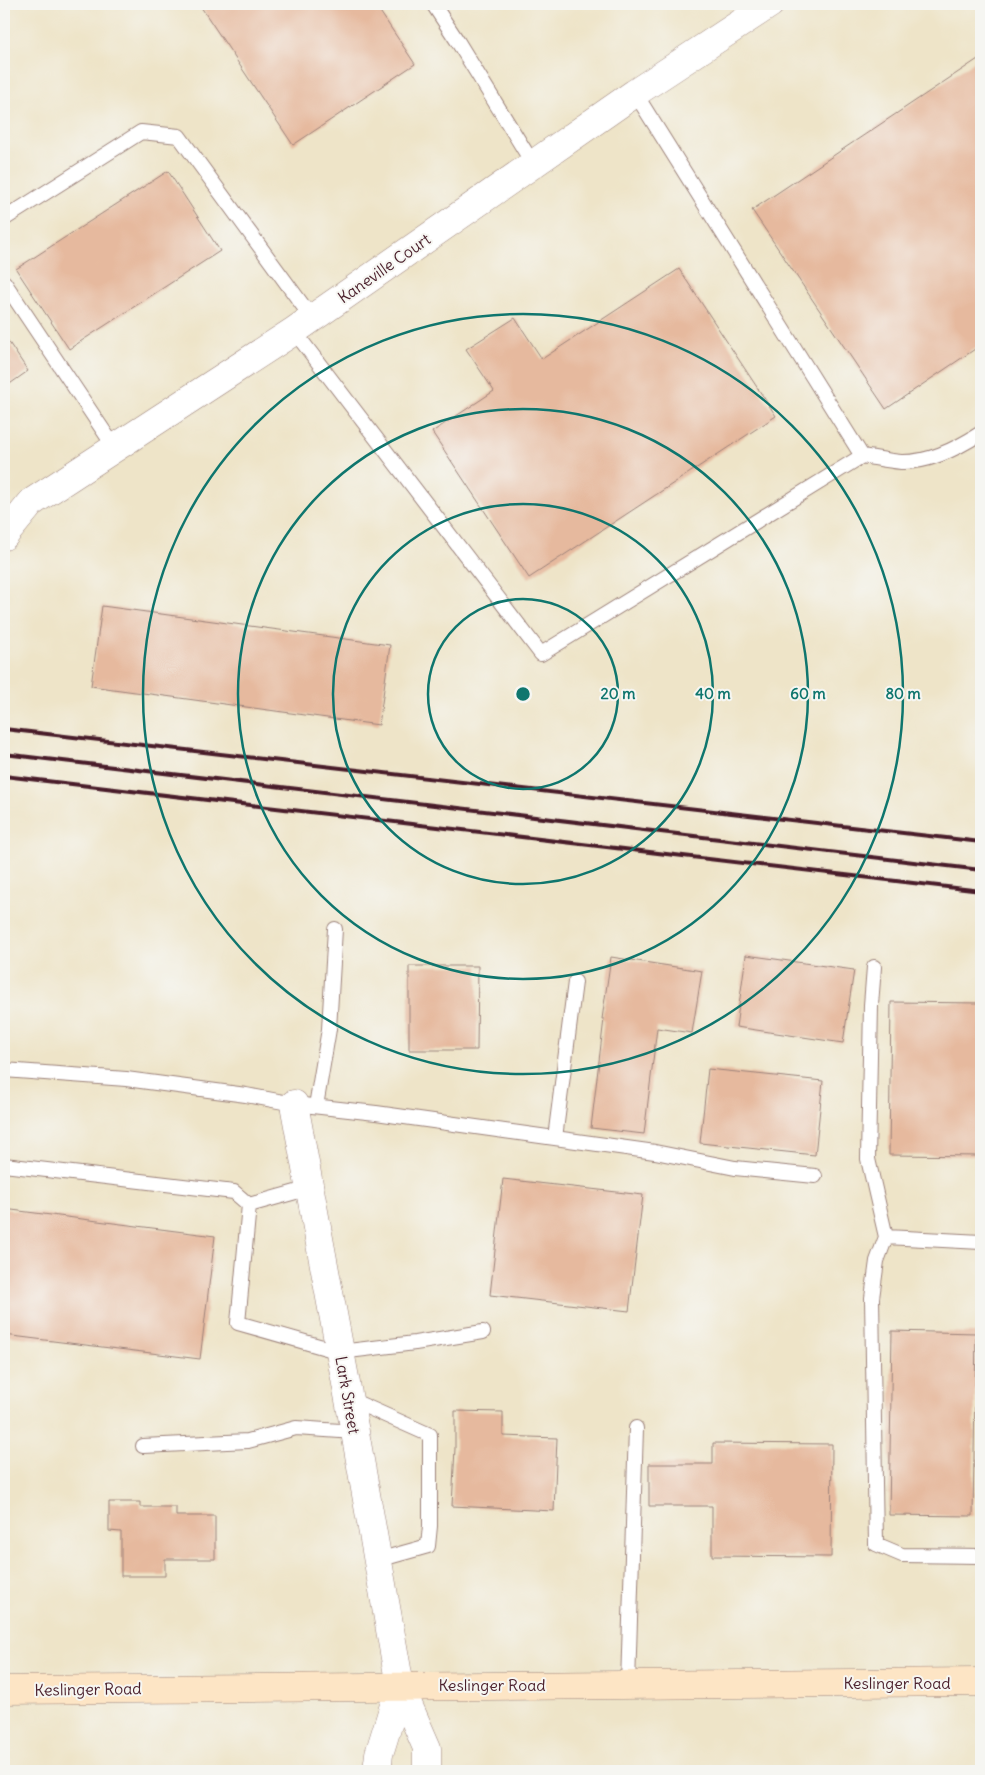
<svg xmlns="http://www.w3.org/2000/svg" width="985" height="1775" font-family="Delius,sans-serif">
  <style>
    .building { fill: #e6b99e }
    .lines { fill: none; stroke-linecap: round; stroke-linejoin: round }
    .lane-casing { stroke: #9c827a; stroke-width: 16 }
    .street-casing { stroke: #9c827a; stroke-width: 29 }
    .secondary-casing { stroke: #9c827a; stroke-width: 29 }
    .lane { stroke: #fff; stroke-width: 14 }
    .street { stroke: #fff; stroke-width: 28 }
    .secondary { stroke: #fde5c5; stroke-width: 28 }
    .rail { stroke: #4a1f2b; stroke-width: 4 }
    .ring { fill: none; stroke: #0f766e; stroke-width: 2.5 }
    .labels { text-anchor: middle; stroke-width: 4; stroke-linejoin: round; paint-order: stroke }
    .street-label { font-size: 16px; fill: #4a1f2b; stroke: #f6f6f2 }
    .centre { fill: #0f766e; stroke: #f6f6f2; stroke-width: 2.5 }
    .ring-label { font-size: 15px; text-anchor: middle; font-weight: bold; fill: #0f766e; stroke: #f6f6f2; stroke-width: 4; stroke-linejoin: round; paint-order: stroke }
  </style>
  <rect width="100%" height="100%" fill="#f6f6f2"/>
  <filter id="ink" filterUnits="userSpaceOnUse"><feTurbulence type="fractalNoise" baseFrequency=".02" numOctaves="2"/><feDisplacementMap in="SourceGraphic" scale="10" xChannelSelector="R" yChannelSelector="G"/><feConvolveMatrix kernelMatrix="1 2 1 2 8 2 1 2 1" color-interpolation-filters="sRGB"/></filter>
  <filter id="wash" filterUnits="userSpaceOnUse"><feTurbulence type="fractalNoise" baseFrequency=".0096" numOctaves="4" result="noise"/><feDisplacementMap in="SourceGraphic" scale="20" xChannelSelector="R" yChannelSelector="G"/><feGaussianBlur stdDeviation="1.12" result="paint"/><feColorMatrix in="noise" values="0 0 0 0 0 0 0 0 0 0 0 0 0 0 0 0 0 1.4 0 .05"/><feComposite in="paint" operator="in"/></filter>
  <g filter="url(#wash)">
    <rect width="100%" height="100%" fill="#eee4c8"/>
    <g id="blocks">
      <path class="building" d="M199 4H375L415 64 293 145Z
        M981 57V345L886 409 752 210Z
        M168 171 220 251 69 349 16 269Z
        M679 269 776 416 529 578 432 432 494 391 466 349 515 318 542 359Z
        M4 335 28 371 4 388Z
        M102 606 390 645 379 725 91 686Z
        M746 955 854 970 843 1043 736 1027Z
        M611 957 702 971 692 1033 657 1028 644 1134 591 1128 604 1019H602Z
        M409 966H478L477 1050H409Z
        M891 1002 981 1003V1156L889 1155Z
        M708 1069 823 1081 815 1155 700 1143Z
        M503 1179 643 1195 629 1311 490 1295Z
        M4 1209 215 1236 200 1359 4 1335Z
        M892 1331 976 1333 973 1516 889 1515Z
        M455 1411 503 1412V1436L557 1438 554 1511 452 1506 455 1448Z
        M713 1443 832 1444 831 1557 712 1556V1506H649V1464H713Z
        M109 1502H140V1507H176V1516H215V1559H165V1576H121V1532L109 1531Z"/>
    </g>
  </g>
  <g filter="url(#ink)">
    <use href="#blocks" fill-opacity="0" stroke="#9c827a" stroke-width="1"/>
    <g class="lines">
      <defs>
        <path id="lane" d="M433 4 458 42 533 164
          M4 219 141 132 179 136 312 318
          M4 282 115 448
          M294 331 541 654 862 456 635 93
          M862 456C875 458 888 461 901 462 929 463 958 448 981 433
          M874 967 871 1005 868 1159 886 1237
          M4 1070 126 1079 246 1095 294 1104 376 1113 655 1152 735 1168 815 1176
          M316 1106 329 1029 335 929
          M555 1138 575 982
          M4 1165 234 1192 249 1205 238 1323 340 1352 415 1343 483 1332
          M249 1205 310 1188
          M981 1242 886 1237 877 1261 872 1298 876 1544 902 1555 981 1556
          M349 1399 430 1435V1526L428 1546 378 1560
          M143 1446 248 1441 296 1428 355 1432
          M628 1684 636 1428"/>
        <path id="street" d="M4 536 32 502 294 331 635 93 770 4
          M294 1104 355 1432 400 1686 427 1748V1771
          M377 1771 379 1754 400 1686"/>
        <path id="secondary" d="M4 1690 981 1682"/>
      </defs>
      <use href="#lane" class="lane-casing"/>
      <use href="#street" class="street-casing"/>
      <use href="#secondary" class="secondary-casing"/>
      <use href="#lane" class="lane"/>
      <use href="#street" class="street"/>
      <use href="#secondary" class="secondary"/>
      <path class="rail" d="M4 729 981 842
        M4 754 981 870
        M4 776 981 891"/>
    </g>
  </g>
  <g class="ring">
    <circle cx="523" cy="694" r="95"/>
    <circle cx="523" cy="694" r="190"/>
    <circle cx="523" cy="694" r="285"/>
    <circle cx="523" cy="694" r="380"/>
  </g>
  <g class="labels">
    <g class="street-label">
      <text transform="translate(384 268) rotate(-35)" y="6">Kaneville Court</text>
      <text transform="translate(348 1395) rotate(80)" y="6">Lark Street</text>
      <text x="897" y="1689">Keslinger Road</text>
      <text x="492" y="1691">Keslinger Road</text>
      <text transform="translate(88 1689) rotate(-1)" y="6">Keslinger Road</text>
    </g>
  </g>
  <circle cx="523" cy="694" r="8" class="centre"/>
  <g class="ring-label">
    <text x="618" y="699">20 m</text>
    <text x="713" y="699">40 m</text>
    <text x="808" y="699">60 m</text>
    <text x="903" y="699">80 m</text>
  </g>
  <rect width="985" height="1775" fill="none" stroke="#f6f6f2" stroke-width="20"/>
</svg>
